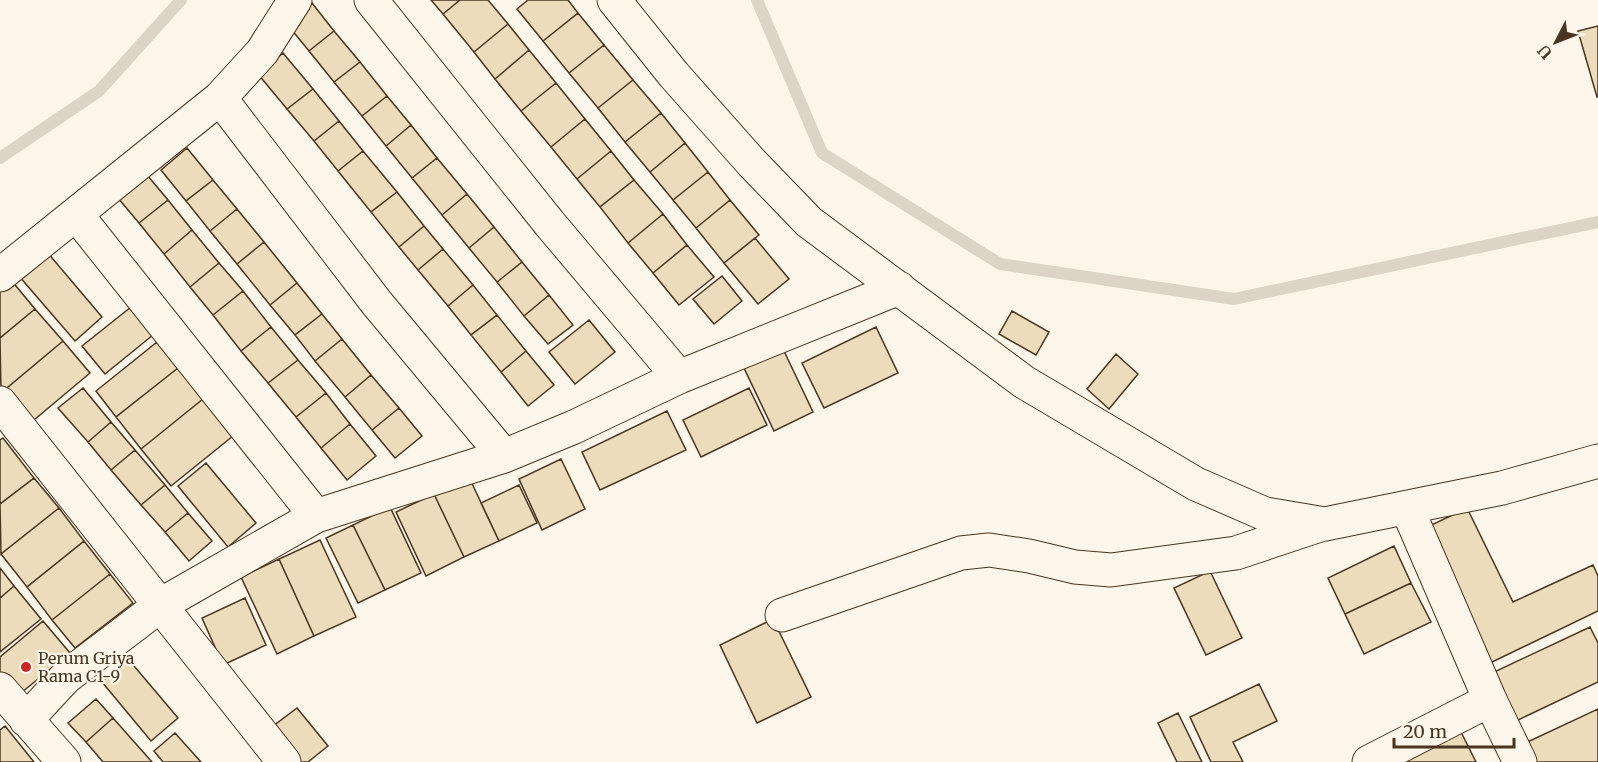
<svg xmlns="http://www.w3.org/2000/svg" width="1598" height="762" font-family="Merriweather,serif">
<style>
.lines{fill:none;stroke-linecap:round;stroke-linejoin:round}
.stream{stroke:#dcd4c6;stroke-width:12}
.building{fill:#ecdcbc;stroke:#4a3520;stroke-width:1.5}
.minor-casing{stroke:#4a3520;stroke-width:35}
.minor{stroke:#fbf6e9;stroke-width:33}
.poi-dot{fill:#c62828;stroke:#fbf6e9;stroke-width:2}
.labels{text-anchor:middle;dominant-baseline:central;stroke-width:4.5;stroke-linejoin:round;paint-order:stroke}
.poi-label{font-size:16px;fill:#4a3520;stroke:#fbf6e9;text-anchor:start}
</style>
<rect width="100%" height="100%" fill="#fbf6e9"/>
<g class="lines">
<path class="stream" d="M757,0L822,153L1000,264L1234,299L1598,222
M0,158L99,91L181,0"/>
</g>
<path class="building" d="M431,0H460L443,14Z
M460,0H488L508,24L474,52L443,14Z
M528,0H568L578,13L543,41L517,9Z
M312,3L334,31L309,51L287,24Z
M578,13L604,45L569,73L543,41Z
M508,24L529,50L495,79L474,52Z
M1598,26V97H1597L1578,31Z
M334,31L360,62L334,82L309,51Z
M604,45L633,80L598,108L569,73Z
M529,50L556,83L521,111L495,79Z
M283,53L313,89L287,109L258,74Z
M360,62L387,96L362,116L334,82Z
M633,80L661,113L625,142L598,108Z
M556,83L585,119L551,147L521,111Z
M313,89L339,121L314,141L287,109Z
M387,96L411,125L386,146L362,116Z
M661,113L685,143L650,172L625,142Z
M585,119L611,151L577,179L551,147Z
M339,121L363,151L338,171L314,141Z
M411,125L437,158L412,178L386,146Z
M685,143L708,172L673,200L650,172Z
M187,148L213,180L186,201L161,170Z
M363,151L397,192L371,212L338,171Z
M611,151L634,180L600,207L577,179Z
M437,158L467,194L442,215L412,178Z
M142,169L168,200L139,223L113,192Z
M708,172L730,200L696,228L673,200Z
M213,180L237,209L210,231L186,201Z
M634,180L663,214L628,243L600,207Z
M397,192L424,226L399,247L371,212Z
M467,194L494,227L469,248L442,215Z
M168,200L192,230L164,254L139,223Z
M730,200L759,235L724,263L696,228Z
M237,209L264,242L237,264L210,231Z
M663,214L687,245L653,273L628,243Z
M424,226L443,249L418,270L399,247Z
M494,227L522,262L497,282L469,248Z
M192,230L219,263L190,287L164,254Z
M755,238L789,279L758,304L724,263Z
M264,242L297,283L270,305L237,264Z
M687,245L714,277L679,305L653,273Z
M443,249L473,285L448,306L418,270Z
M47,252L102,317L75,341L19,276Z
M522,262L549,295L524,316L497,282Z
M219,263L243,291L213,315L190,287Z
M722,276L742,301L714,324L693,299Z
M11,280L35,309L0,338V289Z
M297,283L322,314L295,335L270,305Z
M473,285L497,315L471,335L448,306Z
M243,291L271,327L241,351L213,315Z
M549,295L573,325L548,344L524,316Z
M131,307L153,335L105,374L82,346Z
M35,309L63,341L1,393L0,338Z
M1012,311L1049,332L1036,355L999,334Z
M322,314L342,339L315,361L295,335Z
M497,315L526,351L501,372L471,335Z
M589,320L615,352L575,384L549,352Z
M271,327L298,360L268,383L241,351Z
M876,327L898,373L824,408L802,363Z
M342,339L371,375L345,397L315,361Z
M63,341L90,373L28,425L1,393Z
M157,342L178,368L116,417L96,391Z
M783,349L813,412L774,431L744,368Z
M526,351L554,385L528,406L501,372Z
M1116,354L1138,374L1109,409L1087,389Z
M298,360L326,393L296,417L268,383Z
M178,368L203,399L141,449L116,417Z
M371,375L399,408L372,430L345,397Z
M83,388L111,422L88,442L58,408Z
M749,388L767,425L701,457L683,420Z
M326,393L350,424L321,448L296,417Z
M203,399L233,436L171,486L141,449Z
M399,408L422,436L395,458L372,430Z
M667,411L686,450L600,490L582,452Z
M111,422L135,450L111,470L88,442Z
M350,424L376,456L347,480L321,448Z
M3,438L34,478L0,504V440Z
M135,450L165,485L141,505L111,470Z
M561,459L585,509L542,530L519,479Z
M206,463L256,523L228,547L178,486Z
M469,477L499,541L464,557L434,494Z
M34,478L59,508L1,554L0,504Z
M165,485L188,513L165,532L141,505Z
M519,485L537,523L499,541L481,503Z
M434,494L464,557L426,576L396,512Z
M390,507L421,573L385,590L353,525Z
M59,508L84,541L27,587L1,554Z
M1467,508L1513,602L1593,565L1598,576V611L1488,664L1423,529Z
M188,513L212,541L189,561L165,532Z
M353,525L385,590L358,603L326,538Z
M320,540L356,617L314,636L279,559Z
M84,541L110,574L52,620L27,587Z
M1394,546L1411,583L1345,614L1328,578Z
M279,559L314,636L277,654L241,577Z
M0,568L14,586L0,598Z
M1210,571L1242,638L1206,655L1174,588Z
M110,574L133,603L75,648L52,620Z
M1411,583L1431,622L1364,654L1345,614Z
M14,586L41,619L0,652V598Z
M245,598L266,645L223,665L202,618Z
M773,619L811,697L757,723L720,645Z
M43,621L70,653L16,697L0,677V657Z
M1590,627L1598,643V682L1516,721L1492,673Z
M129,660L178,718L151,741L102,682Z
M1259,684L1277,721L1233,742L1243,762H1211L1190,717Z
M96,699L113,718L86,742L68,723Z
M297,708L328,746L308,762H294L268,730Z
M1598,709V762H1529L1521,745Z
M1178,713L1202,762H1177L1158,723Z
M113,718L152,762H103L86,742Z
M5,726L34,762H0V730Z
M1460,730L1476,762H1404Z
M175,733L201,762H163L154,751Z"/>
<g class="lines">
<g class="minor-casing">
<path id="minor" d="M371,0L550,224L679,377
M614,0L674,75L752,163L809,222L1024,382L1196,484L1265,514L1325,524L1502,488L1598,461
M220,98L376,302L504,456
M76,214L316,516
M0,275L220,98L262,52L295,0
M0,403L284,762
M1407,508L1490,700L1520,762
M782,615L961,553L989,550L1029,556L1075,567L1111,570L1236,553L1320,525
M0,689L64,762
M26,720L66,677L162,604L316,516L504,456L574,427L679,377L899,288
M1369,762L1490,700"/>
</g>
<use href="#minor" class="minor"/>
</g>
<circle class="poi-dot" cx="26" cy="667" r="6"/>
<g class="labels">
<g class="poi-label">
<text x="38" y="658">Perum Griya<tspan x="38" dy="18">Rama C1-9</tspan></text>
</g>
</g>
<g transform="translate(1556 42) rotate(228)" stroke="#fbf6e9" stroke-width="4.5" paint-order="stroke">
<path d="M0-4.5L10 22L0 15L-10 22Z" fill="#4a3520"/>
<text y="-9" font-size="16" font-weight="bold" text-anchor="middle" fill="#4a3520">U</text>
</g>
<path d="M1394 738v9h120v-9" fill="none" stroke="#4a3520" stroke-width="3"/>
<text x="1403" y="738" font-size="18" fill="#4a3520" stroke="#fbf6e9" stroke-width="4.5" paint-order="stroke">20 m</text>
</svg>
